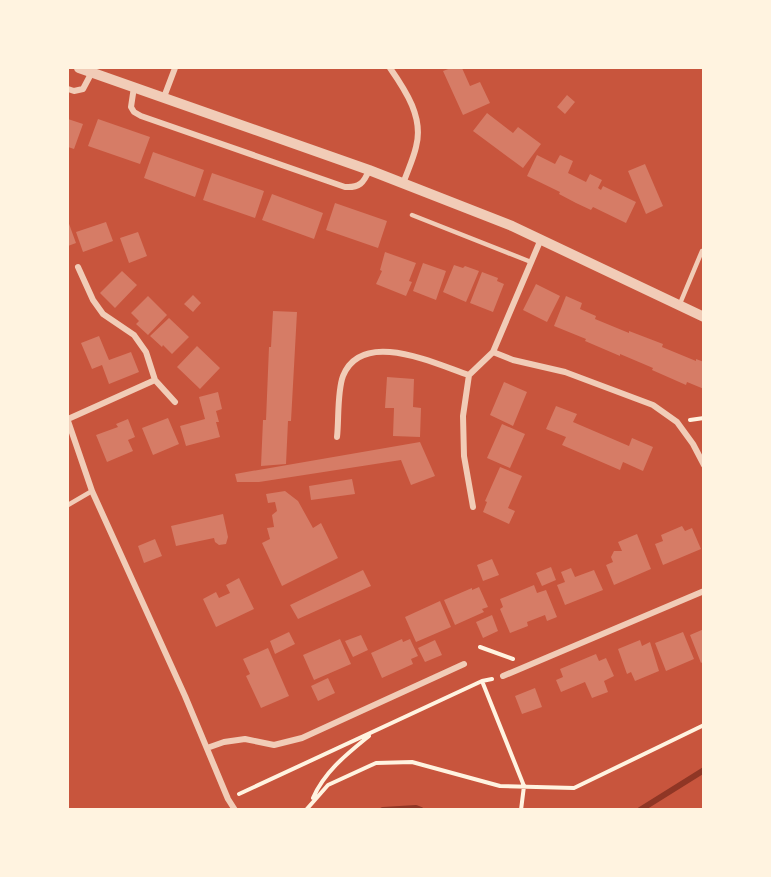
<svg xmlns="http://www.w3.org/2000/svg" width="771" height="877" font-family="'Nunito Sans',sans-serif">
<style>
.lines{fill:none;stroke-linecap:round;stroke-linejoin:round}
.stream{stroke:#8f3625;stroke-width:6}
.building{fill:#d67c66}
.path{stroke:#fff3e0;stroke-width:4}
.service{stroke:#f1ccb7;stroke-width:4.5}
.minor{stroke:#f1ccb7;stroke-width:6}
.tertiary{stroke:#f1ccb7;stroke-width:10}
</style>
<rect width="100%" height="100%" fill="#c8553d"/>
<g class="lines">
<path class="stream" d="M383,810L416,808L421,810
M640,810L704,770"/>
</g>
<path class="building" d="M451,68H462L470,86L480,82L490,103L463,115L443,71Z
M567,95L575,102L565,114L557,107Z
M487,113L513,133L518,127L541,144L523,168L473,131Z
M68,119L83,124L74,149L68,147Z
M98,119L150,137L140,164L88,146Z
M153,152L204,170L195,197L144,178Z
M537,155L555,164L560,155L573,161L568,173L586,182L590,174L602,180L598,188L601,190L603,186L636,202L626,223L593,207L591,210L576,203L559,194L560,192L527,176Z
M645,164L663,206L646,214L628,171Z
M212,173L264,191L255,218L203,200Z
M272,194L323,213L314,239L262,220Z
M335,203L387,221L378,248L326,230Z
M68,221L76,243L68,246Z
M106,222L113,241L83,252L76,232Z
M138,232L147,256L129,263L120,238Z
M385,252L416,263L409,281L412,282L406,296L376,284L382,271L380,270Z
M423,263L446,271L436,300L413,291Z
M454,265L463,268L465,266L479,271L466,302L443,292Z
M122,271L137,285L115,308L100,293Z
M482,272L498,278L497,281L504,284L493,312L470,303Z
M536,284L560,296L547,322L523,310Z
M193,295L201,303L193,312L184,304Z
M148,296L167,315L148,335L136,324L139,321L131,313Z
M566,296L582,303L580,309L596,316L595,319L629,333V331L663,344L662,347L696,361V359L704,362V389L687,382L686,385L652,370L653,368L620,354V356L585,341L586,339L554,326Z
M273,311L297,312L291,421H288L286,464L261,466L263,420H266L269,347H271Z
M169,318L189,337L172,354L163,345L162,347L150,336Z
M99,336L109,360L131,352L139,372L109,384L102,365L92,369L81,343Z
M197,346L220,368L200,389L177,367Z
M387,377L414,379L413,407L421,408L420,437L393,436L394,408H385Z
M504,382L527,392L513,426L490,415Z
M218,392L222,409L216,411L219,422H216L220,437L186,446L180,426L205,419L199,397Z
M556,406L577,414L573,422L629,446L632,438L653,447L643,471L623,462L620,470L562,445L566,437L546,429Z
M168,418L179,444L153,455L142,428Z
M128,419L135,437L128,440L133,451L107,462L96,435L118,427L116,424Z
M502,424L525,434L510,468L487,458Z
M420,442L435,476L411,485L401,460L259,482H237L235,474Z
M500,467L522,476L508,508L515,511L509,524L483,512L487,502L485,501Z
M352,479L355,494L311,500L309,486Z
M285,491L298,501L313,528L321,523L338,558L282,586L262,543L270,539L267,528L274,527L272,515L277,511L275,502L268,503L266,494Z
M223,514L228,537L226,544L219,545L215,542L214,538L176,546L171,526Z
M682,526L685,531L692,528L701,549L663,565L655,544L663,541L661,535Z
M637,534L651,569L614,585L606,565L613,562L611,557L614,551H622L618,542Z
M155,539L162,556L144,563L138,546Z
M492,559L499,575L483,581L477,565Z
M551,567L556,580L542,586L536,573Z
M571,568L575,577L594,570L603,590L565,605L557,585L565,582L561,572Z
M363,570L371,586L298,619L290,605Z
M239,578L254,609L216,627L203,599L216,592L219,598L230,593L226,585Z
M534,585L537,593L546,590L557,617L547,621L545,615L527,622L528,626L510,633L500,609L503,607L500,599Z
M479,587L488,607L482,609L484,612L455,625L444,600L472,588V590Z
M440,601L451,627L416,642L405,617Z
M492,615L498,631L483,638L476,622Z
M704,629V661L701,663L690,635Z
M289,632L295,644L275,654L270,641Z
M683,632L694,659L666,671L655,643Z
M361,635L368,650L353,657L345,641Z
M340,639L351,664L314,680L303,655Z
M402,639L403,642L410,639L418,656L411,659L413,664L382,678L371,653Z
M435,640L442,655L425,662L418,648Z
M640,640L642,646L650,642L659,671L635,681L631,672L627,674L618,649Z
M268,648L289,696L261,708L246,676L250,674L243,659Z
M596,654L599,661L606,658L614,676L604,681L608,692L592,698L585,682L561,692L556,680L563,677L560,669Z
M328,678L335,693L318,701L311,686Z
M535,688L542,707L522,714L515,696Z"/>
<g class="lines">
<path class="path" d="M690,420L704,418
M480,647L513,659
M482,681L524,786L521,810
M239,794L482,681L492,679
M313,798C325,771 347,754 369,736
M306,810L328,785L376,763L412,762L500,786L574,788L704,725"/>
<path class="service" d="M412,215L531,262
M679,306L702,251
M68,505L92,491"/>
<path class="minor" d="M390,68C406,91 424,118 416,147C413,160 407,172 403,184
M134,87L131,107L134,112L141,116L345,187C359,188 364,183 369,170
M68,89L74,91L83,89L92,72
M164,97L175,68
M493,352L513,360L565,372L653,405L677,422L693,444L704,465
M155,380L175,402
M68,419L155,380L146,352L134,335L103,314L93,300L78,267
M68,421L92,491L185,696L228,799L235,810
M337,437C339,420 337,392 343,376C362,328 435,364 469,375
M473,507L464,456L463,416L469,375L493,352L541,239
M503,676L704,591
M207,748L224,742L245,739L274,745L302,738L464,664"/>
<path class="tertiary" d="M79,68L369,170L512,226L704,317"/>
</g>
<rect width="771" height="877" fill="none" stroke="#fff3e0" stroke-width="138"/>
</svg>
